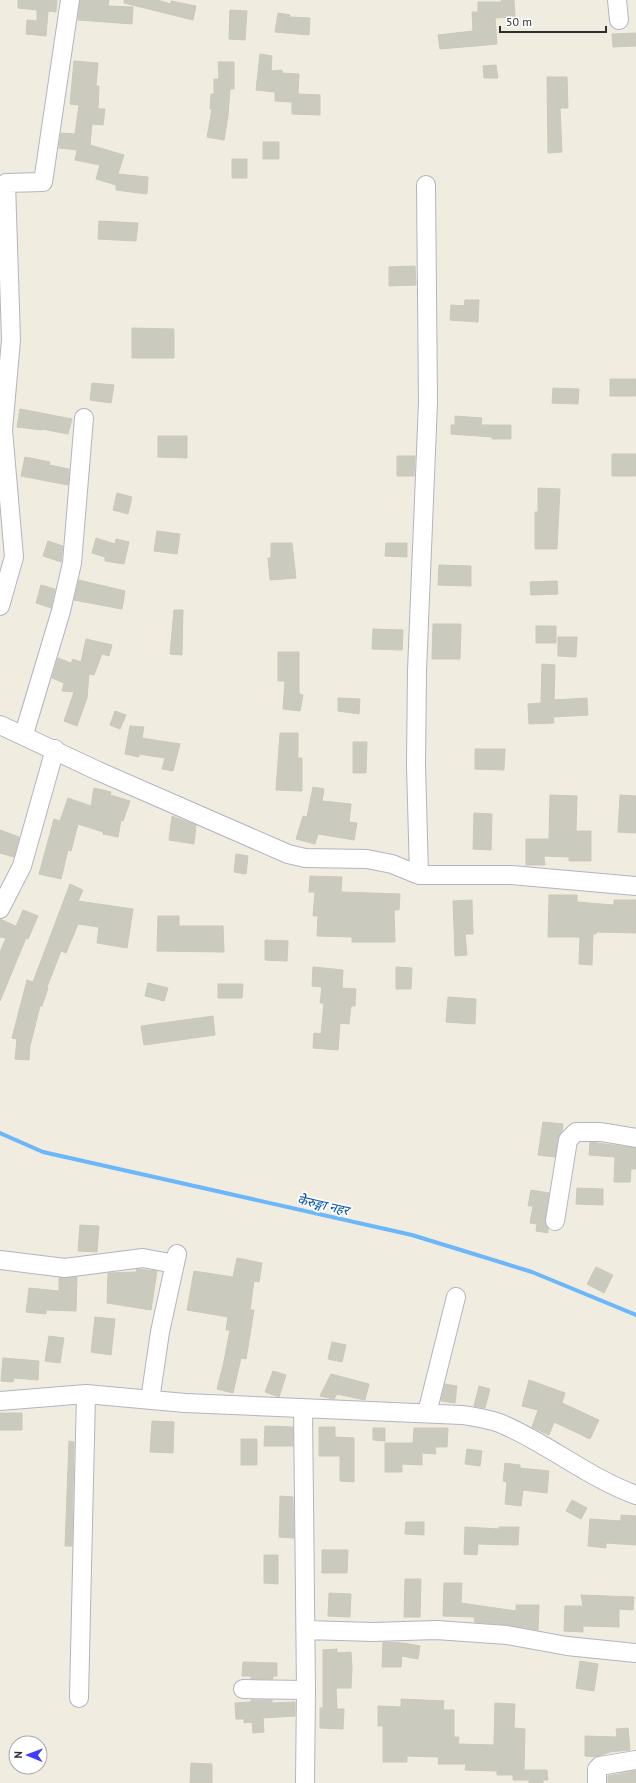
<svg xmlns="http://www.w3.org/2000/svg" width="636" height="1783" font-family="'PT Sans','Noto Sans Devanagari',sans-serif">
<style>
.lines{fill:none;stroke-linecap:round;stroke-linejoin:round}
.stream{stroke:#6bb7f9;stroke-width:4}
.building{fill:#cbcabe;stroke:#ccc9b8}
.minor-casing{stroke:#b4b3c2;stroke-width:20}
.minor{stroke:#fff;stroke-width:18}
.labels{text-anchor:middle;dominant-baseline:central;stroke-width:3.5;stroke-linejoin:round;paint-order:stroke}
.water-label{font-size:13px;font-style:italic;fill:#0150ae;stroke:#fff}
</style>
<rect width="100%" height="100%" fill="#f0ecdf"/>
<g class="lines">
<path class="stream" d="M0,1133L43,1152L412,1235L532,1272L636,1315"/>
</g>
<path class="building" d="M18,0H57L56,12L48,11L46,36L26,34L27,20L37,21V10L18,8Z
M80,0H109L108,6L133,7L132,24L78,20Z
M124,0H157L171,4V1L196,6L193,20L124,3Z
M501,0H514L515,17L495,18L497,44L440,49L438,35L473,31L472,12H478V2H502Z
M230,10L247,11L245,40L229,39Z
M278,13L290,15V17L310,18L309,35L275,32Z
M636,33V46L613,47L612,34Z
M260,54L272,56L271,71L282,70V73L299,74L298,94L320,95V115L292,114V102L275,101V92L256,90Z
M74,61L98,63L96,86H99L98,109H105L103,125L92,124L90,145L124,155L118,174L148,177L147,194L116,190V185L96,179L100,165L75,160L77,150L59,148L61,133L75,134L79,105L70,104Z
M218,62H234V89H230L228,116L224,140L207,137L212,109H210L211,94H214V79H219Z
M496,65L498,78H484L483,66Z
M547,77H567L568,108H560L562,152L548,153Z
M263,142H279V159H263Z
M232,159H247V178H232Z
M99,221L138,223L136,241L98,239Z
M415,266L416,285L389,286V267Z
M465,300H479L478,322L450,320L451,305L464,306Z
M132,328L174,329V358H132Z
M610,379H636V396H610Z
M92,383L114,385L111,403L90,400Z
M553,388L579,389L578,404L552,403Z
M20,409L72,419L68,434L42,429V430L17,427Z
M455,416L482,418L481,425H511V439H492V437L451,434V425H455Z
M158,436H187V458L158,457Z
M612,454H636V476H612Z
M397,456H415L414,476H397Z
M25,457L50,462L49,465L69,469L68,485L21,476Z
M538,488L560,489L557,549H535V512H538Z
M117,493L132,497L128,514L113,510Z
M157,531L180,534L177,554L154,551Z
M96,538L115,544L116,539L129,542L124,564L105,561V557L92,553Z
M48,541L63,546L61,562L43,556Z
M271,543H292L296,578L270,580L268,558H271Z
M386,543H407V557L385,556Z
M439,565L471,566V586L438,585Z
M79,580L125,591L122,609L74,600Z
M557,581L558,594L531,595L530,582Z
M41,585L55,589L51,608L36,603Z
M174,610H183L182,655L170,654Z
M433,624H461L460,659H432Z
M536,626H556V643H536Z
M373,629L403,630L402,650L372,649Z
M558,637H577L576,657L558,656Z
M86,639L112,645L109,656L102,654L94,675L89,674L87,698L77,726L64,721L74,692L62,691L64,683L52,678L58,658L71,663L73,659L81,662Z
M278,652H299V694L303,695L300,711L283,709L285,681H278Z
M542,664L555,665L554,700L587,698L588,715L553,717L554,723L529,724L528,704L541,703Z
M338,698L360,699L359,714L338,711Z
M115,711L126,715L120,729L110,725Z
M130,726L144,727L142,738L180,744L173,771L162,769L165,758L139,754V757L125,754Z
M280,733H298V758H302V791L276,790Z
M353,742H367L366,773H353Z
M475,749H505L504,770L475,769Z
M313,787L324,789L322,801L351,804L349,822L357,823L354,840L318,834L315,844L296,839L303,816L307,817Z
M94,788L111,792L110,795L130,801L123,821L121,820L118,837L103,834V832L78,824L71,851L68,850L61,879L39,874L54,819L60,821L68,798L91,806Z
M550,795L577,796L576,831H591V861H569V857L544,856L545,865H526V839H549Z
M620,795L636,796V833L618,832Z
M474,813L492,814L491,850L473,849Z
M172,816L196,825L194,844L169,840Z
M0,830L19,837L14,857L0,853Z
M236,854L248,856L246,874L234,872Z
M310,876L342,877L341,892L400,894L399,910H394L395,942H352V937L317,936L318,916H313L315,892H309Z
M70,884L83,890L78,901L133,909L127,948L97,943L99,927L78,924L66,953L61,951L47,987L48,988L42,1006H40L30,1046L29,1060L15,1059L17,1039L12,1038L27,980L33,982Z
M549,895H577V902L614,905V900H636V933L596,932V934H593L592,965L579,964L580,937H548Z
M472,900L473,934H465L467,955L455,956L453,901Z
M23,910L38,916L28,939L26,938L0,1001V952L6,938L0,937V919L16,926Z
M158,916H179V926H223L224,952L157,951Z
M265,940L288,941L287,961L265,960Z
M313,967L343,970L342,988L356,989L355,1006H351L349,1024L340,1023L338,1050L313,1048L314,1033L321,1034L324,1003H320L322,987L312,986Z
M396,967L412,968L411,989H396Z
M148,983L168,988L164,1001L145,996Z
M218,984H243L242,998H218Z
M448,997L476,999L475,1024L446,1022Z
M213,1016L215,1035L144,1045L141,1026Z
M543,1122L563,1124L562,1131L558,1138L555,1157L538,1155Z
M590,1142L636,1148V1169H631L630,1182H614L615,1157L589,1155Z
M577,1188L603,1189V1205L576,1204Z
M531,1190L549,1193L545,1219L548,1229V1233L536,1231L537,1224L530,1223L533,1206H528Z
M80,1225L99,1226L97,1252L78,1251Z
M237,1258L262,1263L259,1282L254,1281L250,1310H254L246,1359L241,1358L233,1393L217,1389L223,1366L230,1330H226L228,1317L187,1310L194,1271L233,1277Z
M596,1267L613,1275L604,1293L587,1284Z
M137,1269L157,1271L151,1310L107,1303L108,1273L136,1272Z
M77,1277L76,1311L46,1310V1314L26,1312L29,1288L59,1291V1278Z
M95,1317L115,1319L111,1355L91,1352Z
M49,1336L64,1338L60,1363L45,1361Z
M332,1342L346,1345L342,1362L328,1359Z
M3,1358L39,1361L38,1380L14,1378L13,1382L1,1381Z
M273,1371L286,1375L279,1397L265,1392Z
M331,1374L369,1384L365,1400L337,1394L334,1399L320,1396Z
M529,1380L565,1393L562,1403L599,1420L590,1439L554,1422L549,1435L532,1427L538,1410L522,1406Z
M445,1384L457,1386L455,1403L441,1401Z
M479,1386L490,1389L485,1408L474,1406Z
M0,1413H22V1430H0Z
M152,1421L174,1422L173,1453L150,1452Z
M265,1426L293,1427V1446H264Z
M319,1427H335V1437L354,1438V1482L340,1481V1456H319Z
M373,1428H385V1441L373,1440Z
M414,1428H448L447,1447H435L436,1454L422,1453V1465L402,1464V1472H385V1443H413Z
M241,1439H257V1465H241Z
M69,1441L74,1442L72,1546H65Z
M467,1449L482,1451L480,1466L465,1464Z
M505,1463L520,1465V1468L549,1471L547,1493L523,1490L521,1506L505,1504L507,1482L503,1481Z
M280,1496L293,1497L294,1538L279,1537Z
M572,1500L587,1508L581,1519L566,1511Z
M621,1515L636,1516V1545L606,1543V1548L588,1546L590,1519L621,1521Z
M406,1522H424V1535L405,1534Z
M465,1527L499,1529V1527H519L518,1545L478,1544L477,1555L464,1554Z
M322,1550H348L347,1573H322Z
M264,1555H278V1584L264,1583Z
M405,1579H421L420,1617H404Z
M444,1583H462L461,1603L516,1611V1605H539L538,1630L508,1625L474,1622L475,1617L443,1616Z
M329,1593L351,1594L350,1617L328,1616Z
M581,1595L634,1597L633,1610L619,1609V1627L583,1626V1632L564,1631L565,1606H583Z
M383,1642L403,1643L420,1646L418,1659L402,1656L401,1667H382Z
M337,1649V1653L351,1652L352,1668L351,1688H336L337,1709H344L343,1729L320,1728V1708H323V1650Z
M580,1661L598,1664L594,1691L576,1688Z
M243,1662L277,1663V1676H273V1679H251V1676H242Z
M401,1699L444,1701L443,1710H454V1737H459L458,1744L494,1745L495,1703L515,1704L514,1728L525,1729L524,1770H547L548,1780H543V1783H529V1780H513V1775H497V1771L465,1770L466,1764H438L439,1757L407,1756V1762H383V1726H378V1706L401,1707Z
M251,1700H272V1703L295,1702V1716L263,1718L264,1732L253,1733L252,1722L244,1723V1719H236L235,1703L251,1702Z
M628,1728L630,1750L610,1752L596,1757L585,1756V1736L617,1737L616,1729Z
M191,1763L212,1764V1783H190Z
M636,1771V1783H608V1776Z"/>
<g class="lines">
<g class="minor-casing">
<path id="minor" d="M617,0L619,20
M0,606L14,557L3,430L11,340L6,183L43,182L70,0
M0,725L98,771L288,854L305,858L367,859L392,864L419,875H511L636,886
M24,734L61,611L72,563L84,418
M419,875L416,765L417,671L428,402L426,185
M0,909L22,866L55,749
M555,1221L568,1140L576,1132H601L636,1138
M0,1260L65,1268L143,1258L175,1264
M150,1400L160,1332L177,1254
M0,1401L86,1394L185,1403L462,1415C476,1417 491,1419 504,1425C550,1445 589,1478 636,1495
M303,1408L306,1690L305,1783
M427,1413L456,1297
M306,1630L373,1632L436,1630L507,1635L567,1646L636,1653
M243,1689L306,1690
M79,1698L86,1394
M597,1783V1769L600,1766L636,1760"/>
</g>
<use href="#minor" class="minor"/>
</g>
<g class="labels">
<g class="water-label">
<text transform="translate(323 1205) rotate(13)">केेरुङ्गा नहर</text>
</g>
</g>
<g transform="translate(28 1755) rotate(271)"><circle r="19" fill="#ffffff" stroke="#ababab"/>
<path d="M0-3L7 15L0 10L-7 15Z" fill="#403dff"/>
<text y="-6" font-size="11" font-weight="bold" text-anchor="middle" fill="#2e2e2e">N</text>
</g>
<path d="M500 26v6h106v-6" fill="none" stroke="#2e2e2e" stroke-width="2"/>
<text x="506" y="26" font-size="12" fill="#2e2e2e" stroke="#ffffff" stroke-width="3" paint-order="stroke">50 m</text>
</svg>
